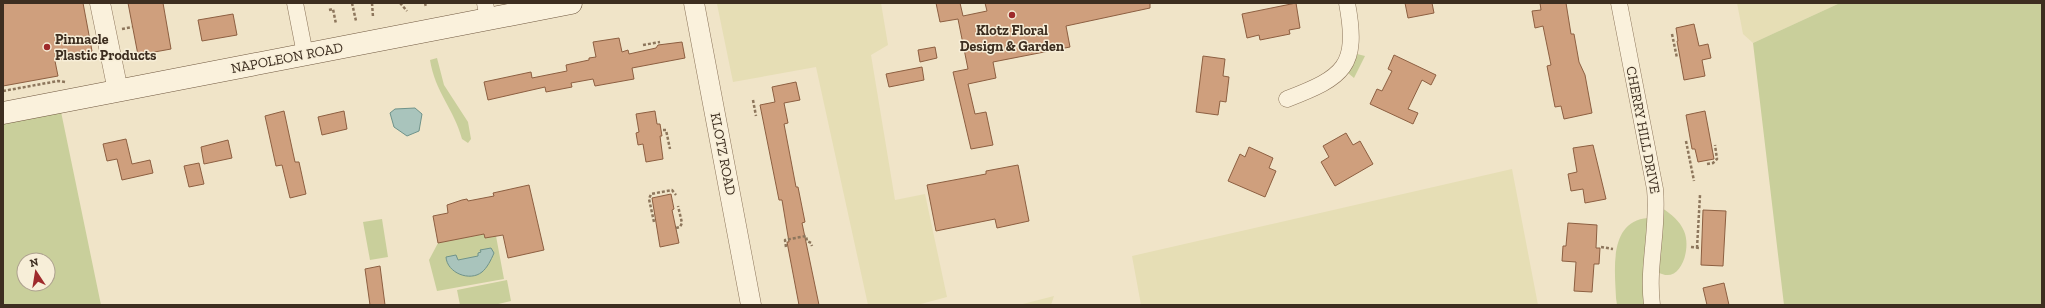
<svg xmlns="http://www.w3.org/2000/svg" width="2045" height="308" font-family="'Zilla Slab',serif">
<style>
.farmland{fill:#e6deb5}
.green{fill:#c9cf9b;fill-rule:evenodd}
.water{fill:#a9c4bc;stroke:#6f938a}
.building{fill:#cf9f7d;stroke:#8d5f41}
.lines{fill:none;stroke-linecap:round;stroke-linejoin:round}
.minor-casing{stroke:#8d765c;stroke-width:17}
.tertiary-casing{stroke:#8d765c;stroke-width:21}
.secondary-casing{stroke:#6f573f;stroke-width:23}
.path{stroke:#8d765c;stroke-width:2.5;stroke-dasharray:3 2;stroke-linecap:butt}
.minor{stroke:#faf1dc;stroke-width:16}
.tertiary{stroke:#faf1dc;stroke-width:20}
.secondary{stroke:#faf1dc;stroke-width:22}
.poi-dot{fill:#9e2a2b;stroke:#f7eed8;stroke-width:1.5}
.labels{text-anchor:middle;dominant-baseline:central;stroke-width:3;stroke-linejoin:round;paint-order:stroke}
.poi-label{font-size:14px;font-weight:bold;fill:#3d2e20;stroke:#f7eed8}
.street-label{font-size:14px;fill:#3d2e20;stroke:#f7eed8}
</style>
<rect width="100%" height="100%" fill="#f0e4c8"/>
<path class="farmland" d="M723,3H881L888,45L871,55L895,200L925,194L947,297L917,305H868L816,67L733,82L717,4Z
M1737,3H1840L1753,43L1743,34Z
M1512,169L1538,305H1141L1132,256Z
M1054,296L1051,305H1019Z"/>
<path class="green" d="M1840,3H2042V305H1784L1753,43Z
M1357,54L1365,56L1354,78L1348,73Z
M437,58L444,85L468,122L471,139L468,143L462,139C454,109 435,92 430,60Z
M59,102L101,305H3V113ZM24,260H48V284H24Z
M1662,208C1671,214 1680,221 1684,231C1692,249 1680,286 1658,272Z
M1648,218L1647,300L1643,305H1617L1616,298C1615,271 1608,221 1648,218Z
M382,219L388,257L370,260L363,222Z
M484,234L485,238L496,236L504,279L437,291L429,260L438,243Z
M507,280L511,301L494,305H460L457,290Z"/>
<path class="water" d="M415,108L422,114L419,131L407,136L394,127L390,113L395,109Z
M491,248L494,253C491,260 487,268 482,272C470,282 447,273 446,257L456,255L458,260L478,256V253L481,252L480,250Z"/>
<path class="building" d="M3,3H83L92,51L55,61L58,76L3,86Z
M128,3H163L171,49L138,55Z
M936,3H960L963,16L987,11L985,3H1150V8L1066,26L1070,47L993,62L996,78L968,84L975,114L986,112L993,145L971,149L953,72L968,69L958,19L940,22Z
M1296,3L1300,28L1289,30L1290,34L1260,40L1259,35L1247,38L1242,14Z
M1405,3H1432L1434,13L1408,18Z
M1540,3H1566L1571,34H1574L1579,62L1585,75L1592,113L1564,119L1561,106L1555,107L1547,66L1551,65L1543,26L1535,28L1532,11L1541,10Z
M233,14L237,35L202,41L198,20Z
M1694,24L1699,46L1708,44L1711,58L1702,60L1705,76L1684,80L1677,41H1678L1676,28Z
M619,38L622,52L628,50L629,54L656,48L658,45L682,42L685,58L632,68L634,79L595,86L593,79L571,83L572,87L546,92L545,87L488,100L484,82L531,72L532,78L567,71L566,65L589,60V58L596,57L593,42Z
M935,47L937,58L920,62L918,50Z
M1394,55L1436,75L1431,85L1422,80L1408,109L1418,113L1413,124L1370,104L1377,89L1382,91L1392,71L1388,69Z
M1203,56L1225,59L1223,76L1229,77L1226,102L1220,101L1218,115L1196,112Z
M922,67L924,80L889,87L886,74Z
M796,82L800,100L784,103L788,123L784,124L796,187H798L805,222L802,223L819,305H799L787,242H789L782,200H779L760,105L775,102L772,87Z
M284,111L295,162H299L306,194L290,198L282,165L276,166L265,116Z
M344,111L347,129L322,135L318,117Z
M655,111L657,124H660L662,136H660L663,159L646,162L643,144L638,145L636,133L639,132L636,114Z
M1705,111L1714,159L1698,162L1695,149H1692L1686,115Z
M1346,133L1353,145L1360,141L1373,164L1335,186L1321,162L1329,157L1323,146Z
M126,139L132,164L150,160L153,173L122,180L117,159L107,161L103,144Z
M228,140L232,158L204,164L201,147Z
M1593,145L1606,199L1585,203L1583,189L1571,191L1568,174L1577,172L1573,148Z
M1249,147L1273,158L1269,168L1276,171L1265,197L1228,181L1240,154L1245,157Z
M199,163L204,184L189,187L184,166Z
M1018,165L1029,221L997,228L995,219L936,231L927,185L986,174V171Z
M529,185L544,250L508,258L503,235L485,238L484,234L438,243L433,216L448,213L447,205L462,200L467,199L468,201L494,196L493,193Z
M671,194L674,209L672,210L679,243L660,247L652,198Z
M1703,210L1726,211L1723,266L1701,265Z
M1568,223L1597,225L1596,248H1600L1599,264H1594L1592,292L1574,291L1576,262L1562,261L1563,246H1566Z
M380,266L385,305H370L365,269Z
M1724,283L1729,305H1707L1703,288Z"/>
<g class="lines">
<g class="minor-casing">
<path id="minor" d="M295,3L305,54
M485,3L488,19
M1619,3L1655,189C1659,228 1647,266 1652,305
M1287,99C1344,77 1359,67 1347,3"/>
</g>
<g class="tertiary-casing">
<path id="tertiary" d="M100,3L118,91
M694,3L751,305"/>
</g>
<g class="secondary-casing">
<path id="secondary" d="M3,113L571,3"/>
</g>
<path class="path" d="M352,3L356,21
M372,3L373,17
M400,3L407,11
M425,3L426,7
M329,10L333,9L336,24
M122,29L132,27
M1672,34L1677,58
M643,45L660,42
M3,91L58,81L65,82
M753,100L756,116
M663,130H666L670,149
M1686,141L1694,181
M1707,164L1713,163L1717,159L1715,145
M654,222L649,199L651,194L672,190L676,195
M676,228L680,227L682,223L678,206
M786,247L785,240L806,236L807,241L811,243L812,246
M1601,247L1613,249
M1691,247L1700,248
M1697,248L1700,195"/>
<use href="#minor" class="minor"/>
<use href="#tertiary" class="tertiary"/>
<use href="#secondary" class="secondary"/>
</g>
<g class="poi-dot">
<circle cx="1012" cy="15" r="4"/>
<circle cx="47" cy="47" r="4"/>
</g>
<g class="labels">
<g class="poi-label">
<text x="1012" y="30">Klotz Floral<tspan x="1012" dy="16">Design &amp; Garden</tspan></text>
<text x="55" y="39" text-anchor="start">Pinnacle<tspan x="55" dy="16">Plastic Products</tspan></text>
</g>
<g class="street-label">
<text transform="translate(287 58) rotate(-11)">NAPOLEON ROAD</text>
<text transform="translate(1643 130) rotate(79)">CHERRY HILL DRIVE</text>
<text transform="translate(723 154) rotate(79)">KLOTZ ROAD</text>
</g>
</g>
<rect width="2045" height="308" fill="none" stroke="#3d2e20" stroke-width="8"/>
<g transform="translate(36 272) rotate(348)"><circle r="19" fill="#f7eed8" stroke="#ada18e"/>
<path d="M0-3L7 15L0 10L-7 15Z" fill="#9e2a2b"/>
<text y="-6" font-size="11" font-weight="bold" text-anchor="middle" fill="#3d2e20">N</text>
</g>
</svg>
